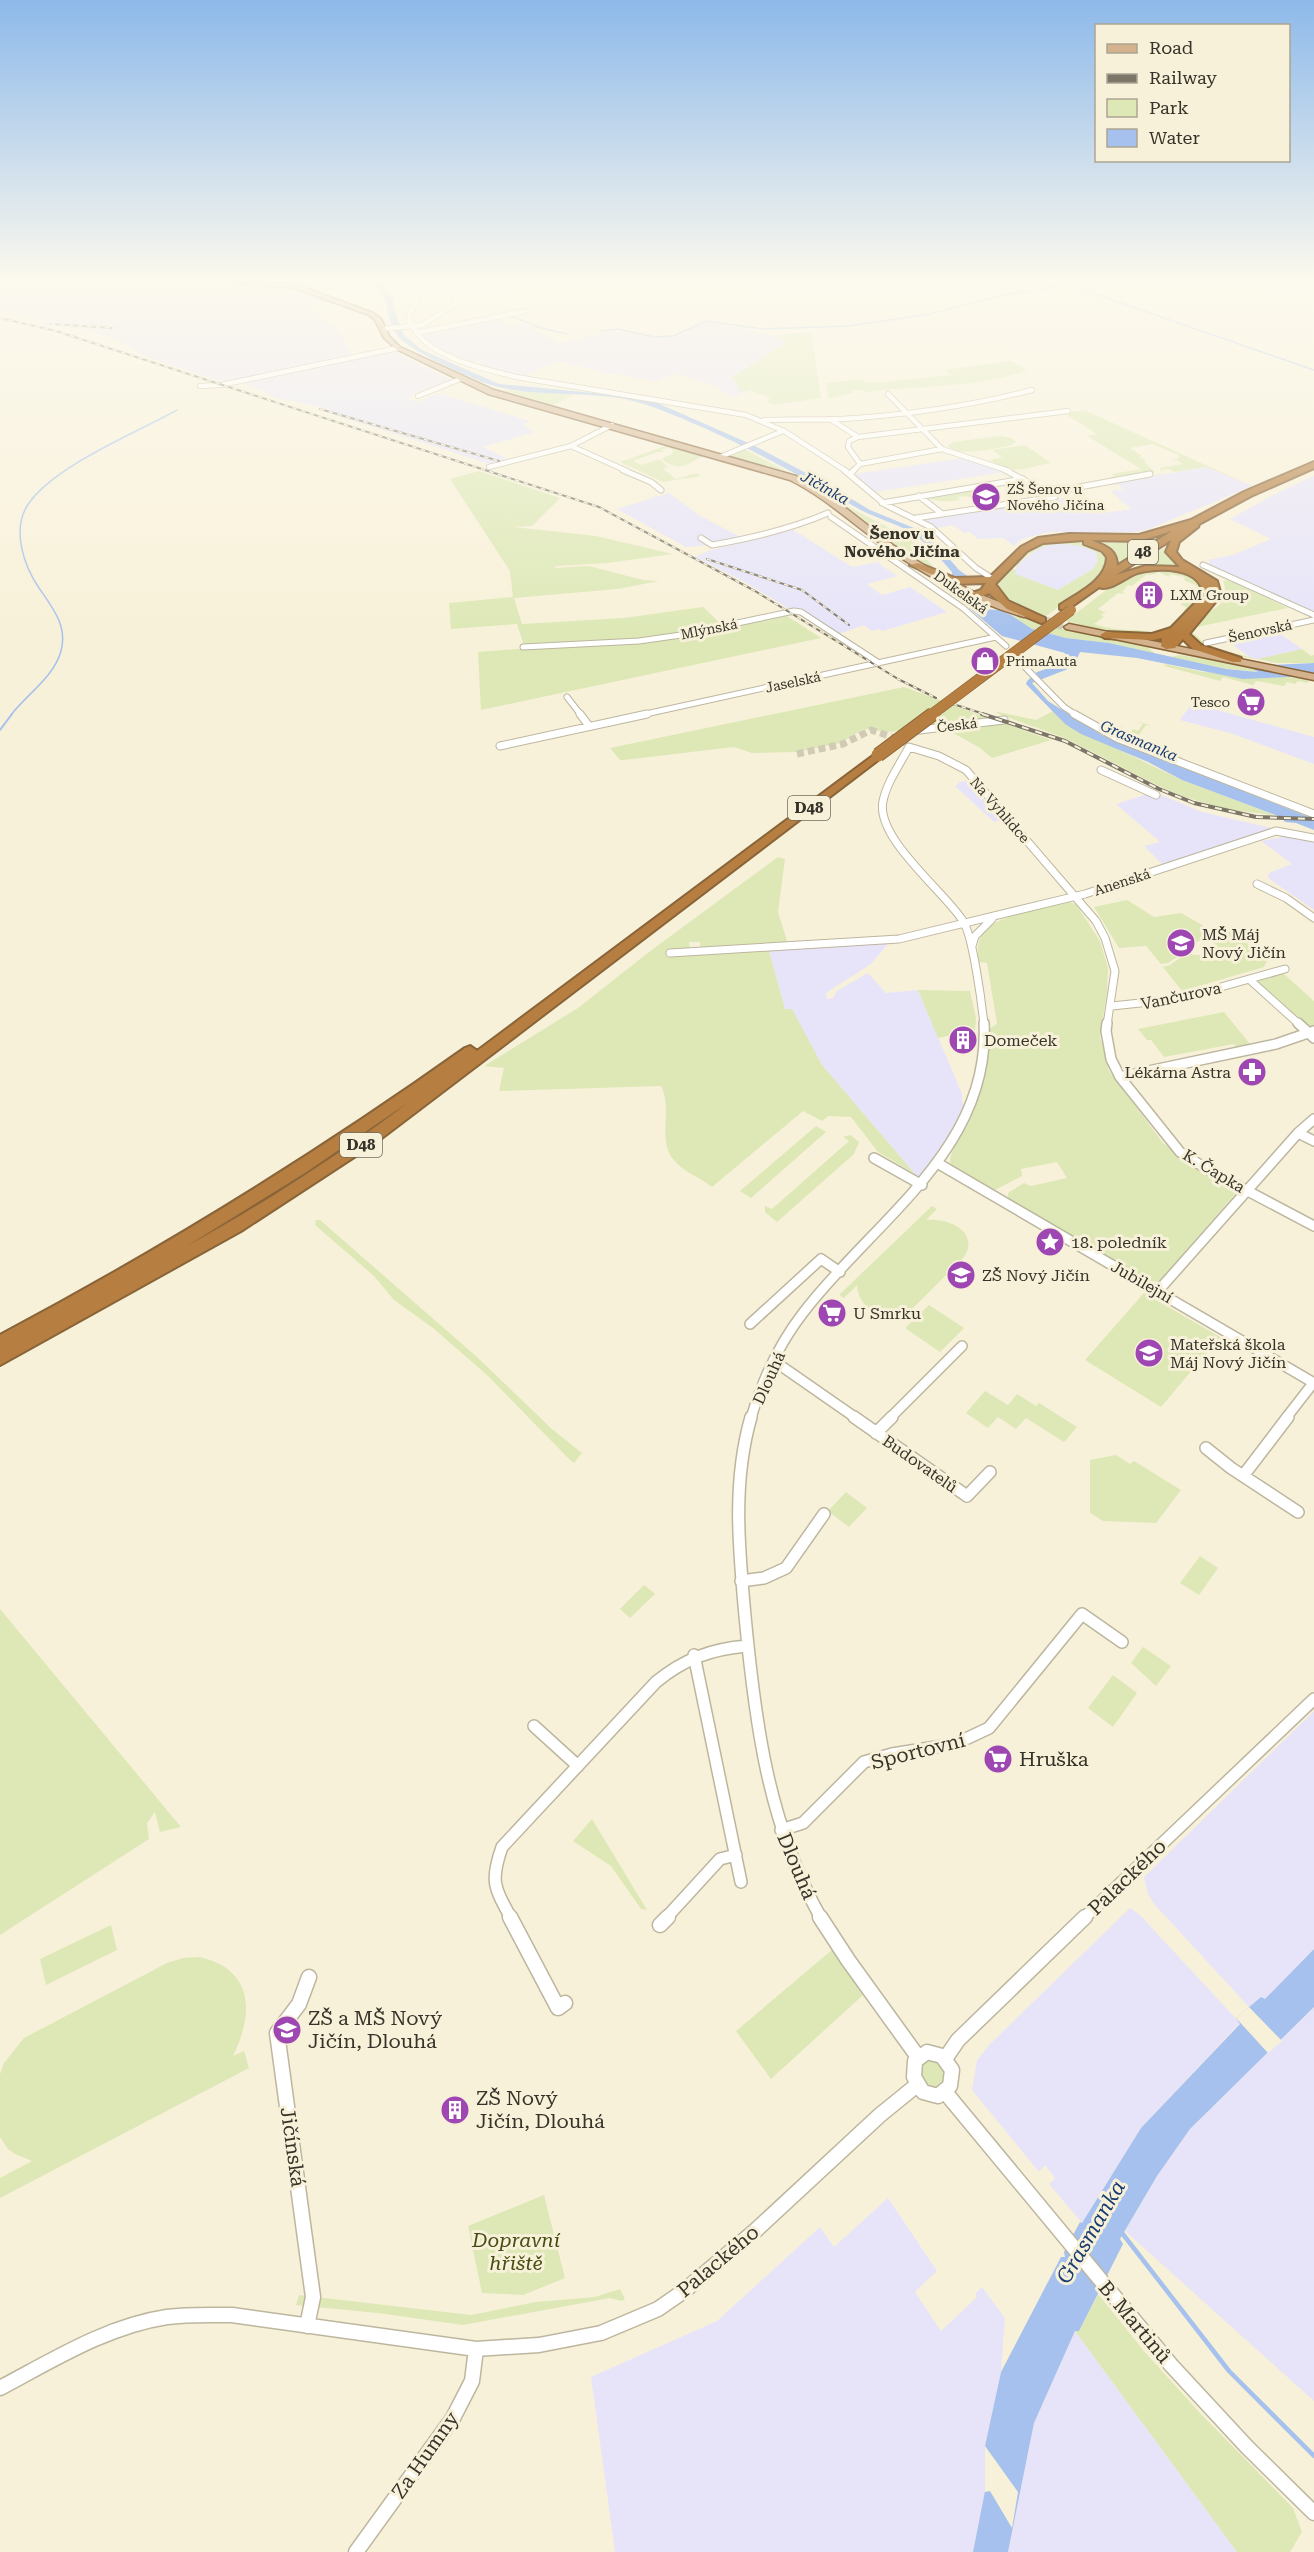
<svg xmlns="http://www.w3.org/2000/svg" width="1314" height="2552" font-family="'Roboto Serif',serif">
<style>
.industrial{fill:#e7e4fa}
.green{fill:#dde8b6}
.water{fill:#a6c1ed}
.pier{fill:#f8f1d9}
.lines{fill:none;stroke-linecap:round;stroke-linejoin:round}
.stream-far2{stroke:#a6c1ed;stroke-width:1.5}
.stream-far1{stroke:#a6c1ed;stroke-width:2}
.stream{stroke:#a6c1ed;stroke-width:4.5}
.street-tunnel{stroke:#d1cbb6;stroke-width:7;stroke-dasharray:7 4;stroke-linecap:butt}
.primary-tunnel{stroke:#d1cbb6;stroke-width:9;stroke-dasharray:9 4.5;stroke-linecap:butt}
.street-far5-casing{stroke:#bdb69f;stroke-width:6}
.street-far4-casing{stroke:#bdb69f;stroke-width:7}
.street-far3-casing{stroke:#bdb69f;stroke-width:9}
.street-far2-casing{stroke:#bdb69f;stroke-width:12}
.street-far1-casing{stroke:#bdb69f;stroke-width:14}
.street-casing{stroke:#bdb69f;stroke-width:17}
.primary-casing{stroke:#896439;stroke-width:3}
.highway-casing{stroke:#896439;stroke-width:4}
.street-far5{stroke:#fff;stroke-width:4.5}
.street-far4{stroke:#fff;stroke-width:5}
.street-far3{stroke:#fff;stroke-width:7}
.street-far2{stroke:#fff;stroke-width:9}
.street-far1{stroke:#fff;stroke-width:11}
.street{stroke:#fff;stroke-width:14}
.primary{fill:#d3b28d;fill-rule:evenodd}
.highway{fill:#b67f41;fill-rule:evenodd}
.rail-far1-casing{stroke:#7b7668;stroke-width:2}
.rail-casing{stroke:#7b7668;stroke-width:4}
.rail-far1{stroke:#f8f1d9;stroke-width:1.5;stroke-dasharray:4.5;stroke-linecap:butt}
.rail{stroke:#f8f1d9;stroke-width:2;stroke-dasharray:7;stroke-linecap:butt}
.highway-bridge-far1-casing{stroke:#896439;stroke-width:11;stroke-linecap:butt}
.highway-bridge-casing{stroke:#896439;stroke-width:15;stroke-linecap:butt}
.highway-bridge-far1{stroke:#b67f41;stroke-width:10}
.highway-bridge{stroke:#b67f41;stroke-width:13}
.labels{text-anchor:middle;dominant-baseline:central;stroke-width:6;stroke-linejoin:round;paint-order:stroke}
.far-poi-label{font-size:14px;fill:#36332a;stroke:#f8f1d9;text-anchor:start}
.far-street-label{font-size:14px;fill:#36332a;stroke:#f8f1d9}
.far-water-label{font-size:15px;font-style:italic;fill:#1a3b70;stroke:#f8f1d9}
.shield{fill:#f8f1d9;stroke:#706c5e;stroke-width:1.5}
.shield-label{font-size:15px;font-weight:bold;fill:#36332a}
.far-quarter-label{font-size:16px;font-weight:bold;fill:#36332a;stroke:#f8f1d9}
.poi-label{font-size:16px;fill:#36332a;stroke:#f8f1d9;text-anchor:start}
.street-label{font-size:16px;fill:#36332a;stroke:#f8f1d9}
.near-street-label{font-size:20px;fill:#36332a;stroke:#f8f1d9}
.near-poi-label{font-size:20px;fill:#36332a;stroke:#f8f1d9;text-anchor:start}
.near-park-label{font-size:20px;font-style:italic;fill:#454d13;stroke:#f8f1d9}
.near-water-label{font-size:21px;font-style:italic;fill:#1a3b70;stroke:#f8f1d9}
</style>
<rect width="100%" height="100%" fill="#f8f1d9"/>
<path class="industrial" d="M20,278H168L182,280L178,284L200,286H213L216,284L289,287L317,295L314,297L328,301L309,308L338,330L352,355L229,381L216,380L144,356L115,339L81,329L43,324L44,321L0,311V290L5,289Z
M487,320H498L511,326L524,323L559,343L617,330L653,338L677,336L701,323L710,322L776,335L811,332L821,398L774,405L766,401L771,398L751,390L734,397L708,383L675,374L657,382L617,374H609L561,362L543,367L526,376L513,374L480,365V362H473L438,348L439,346L423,340L421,334Z
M392,351L451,380L409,395L411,396L407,398L417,402L438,393L530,421L522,425L535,432L483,447L510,460L493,465L325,412L330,409L272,397L275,396L240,382Z
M962,458L1005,472L875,492L855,474Z
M1207,467L1252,486L1149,529L1136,532H1048L1022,539L1014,546L1003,538L978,539L970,532L964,533L953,525L936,528L924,519L1064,498L1097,514L1131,509L1110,491L1124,489L1115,482Z
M1314,476V613L1206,565L1210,562L1208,560L1233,555L1271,539L1230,519L1273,495Z
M669,493L699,515L742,538L712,545L686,547L617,509Z
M792,529L852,567L883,561L878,563L897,576L867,584L882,595L910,587L947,612L882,631L879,629L871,631L864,625L836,635L802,612L791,610L743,581L695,557L708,551Z
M1065,543L1083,545L1096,552L1098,561L1093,569L1058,590L1014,574L1018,564L1038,549L1050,544Z
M1276,631L1302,649L1258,659L1251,658L1229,642Z
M1192,703L1314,737V764L1233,734L1180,720Z
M971,780L1006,819L994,822L955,786L960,782Z
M1154,792L1202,812L1275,829L1163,865L1144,846L1160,842L1116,804Z
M1288,836L1314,841V910L1268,878L1269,873L1292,864L1261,841Z
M886,943L887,945L871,964L826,993L827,999L833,998L837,991L868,973L886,993L918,990L962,1094V1103L964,1104L955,1125L921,1178L915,1174L822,1065L785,1009L769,951Z
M1314,1711V1949L1265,1999L1261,1997L1249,2007L1154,1904L1148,1894L1144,1877Z
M1130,1908L1140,1915L1240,2023L1141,2128L1082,2223L1049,2184L1055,2178L1045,2165L1039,2172L972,2090L977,2060L991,2043Z
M1314,2007V2401L1125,2231L1157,2176L1190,2129Z
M888,2198L937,2271L915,2292L941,2331L977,2297L975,2294L982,2287L1005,2318L1001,2372L985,2446V2492L973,2552H615L591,2377L717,2321L820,2227L834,2247Z
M1075,2331L1237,2552H1008L1034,2423Z"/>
<path class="green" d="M811,332L821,398L774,405L766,401L771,398L750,390L741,392L734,380L730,379L787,342L773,336Z
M1011,361L1024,368L1026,371C976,388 916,386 865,392L863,390H853V393L831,398L828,397L826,383L862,379L865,382L874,383L951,375L945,370Z
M504,390L573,395L552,406L499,392Z
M1084,410L1252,486L1207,467L1174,472L1169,469L1162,470V474L1152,476L1162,473L1160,468L1183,464L1177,460L1170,461L1179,458V455L1152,444L1130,448L1142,456L1139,457L1140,458H1147L1142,459L1147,462L1145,463L1155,472L1105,480L1114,476L1111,474L1141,469L1087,436L1097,434L1064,413Z
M1000,436L1012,438L1016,442L1009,446C993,448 960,458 948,446L953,442Z
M668,445L704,455C685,466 680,472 661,459L672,454L673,450L667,448L661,450L665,452H657L633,461L642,465L659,459L669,467L663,469L676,479L697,473L701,476L663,482L620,462Z
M1025,445L1051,463C1026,467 1016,477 990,460L1002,457L992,450Z
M744,449L799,478L730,457Z
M479,471L560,498L532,526L514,527L596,536L673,554L607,563L555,566L556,568L589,566L643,580L659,581L617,589L514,598L522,624L624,618L703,607L725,628L787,616L821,638L481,710L478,652L530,648L524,645L517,624L451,629L449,603L513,597L510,571L450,479Z
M990,486L998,493L970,498L967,496L958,497L960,500C947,502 935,502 924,497Z
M837,501L912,540L937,572L904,552L870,525Z
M1164,534L1116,566L1111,551L1080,537L1117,539Z
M1066,539L1100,547L1111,558L1107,570L1045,617L1010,605L995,585L1008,568L1016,570L1015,574L1058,590L1093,569L1098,561L1096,552C1070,539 1035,540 1017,567L1011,566C1030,547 1039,542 1066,539Z
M1169,545L1189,569L1158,566L1133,569Z
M1160,568L1180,571L1199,580L1203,594L1194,596L1189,593V591L1194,592L1197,586L1184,580L1185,577L1170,574L1169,577L1158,572L1156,574L1146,575L1132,586L1128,585L1122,592L1125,594L1118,593L1098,609L1106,613L1101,614L1104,617L1094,624C1108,629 1122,630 1136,630C1140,630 1145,632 1149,632C1165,633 1180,620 1186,607L1181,605L1183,601C1188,599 1193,600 1197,605C1190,612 1182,624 1173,628C1141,645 1098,629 1066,621L1122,578L1131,573Z
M1228,580L1288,608L1192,628V632L1209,647L1258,659L1302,649L1311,656L1314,655V663H1277L1235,655L1199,646L1187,635C1189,631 1191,626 1194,623C1209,608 1232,608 1223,581Z
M1011,615L1067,630L1147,647L1156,654L1110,643L1066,638L1032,629Z
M1179,655L1248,666L1261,672L1226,669L1170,657Z
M1165,664L1203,672L1300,678L1309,681L1307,683L1298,681L1295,684L1287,682L1284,686L1256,681L1253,685L1223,677L1220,681L1165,666Z
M904,687L993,720L890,732L864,729L840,743L797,752L752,753L734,747L624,760H620L610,748Z
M1053,711L1065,724L1182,780L1277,816L1227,809L1184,797L1161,787L1065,738L996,713L998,712L1036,720Z
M1138,722L1153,726L1146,725L1136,739L1173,750L1171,753L1183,758L1181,759L1115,732L1123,725L1120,730L1130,734L1133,729L1138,731L1143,724Z
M1006,724L1051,740L992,758L980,748L948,730Z
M778,857L785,859L778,912L788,944L701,950L700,942H689L690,950L670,954L769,951L785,1009H792L822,1065L915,1174L878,1152L851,1117L828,1116L822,1121L803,1111L712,1187C700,1177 683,1172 673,1159C657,1139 673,1108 661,1086L499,1091L504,1068L484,1066L578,1008L649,952Z
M1127,900L1154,917L1181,913L1213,931H1231L1268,959L1264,967L1182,991L1163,967L1170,965L1189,952L1193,955H1209L1218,946L1208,939L1192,943L1187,939L1179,944L1185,952L1168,963L1161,964L1146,946L1119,948L1094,907Z
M1069,902L1079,905L1077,906L1100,941L1108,968L1107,992L1100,1037L1109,1071L1163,1143L1198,1169L1235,1190L1236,1193L1159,1282L1145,1280L1008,1199V1193L1024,1183L1031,1186L1067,1178L1057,1162L1021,1169L1022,1176L995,1190L955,1169L950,1162C949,1152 975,1104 980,1089C986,1070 988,1050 989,1029L997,1024L987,963L979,962C971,925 1003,918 1032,910C1044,907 1056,902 1069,902Z
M1279,973L1284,974L1314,1001V1027L1305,1026L1258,983L1259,979Z
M918,990L970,991L976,1018L975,1030L938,1038Z
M1224,1012L1250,1044L1236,1048L1234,1044L1164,1057L1151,1040H1147L1138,1029Z
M816,1126L826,1132L751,1198L740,1191Z
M850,1135L859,1142L854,1154L777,1222L765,1212V1206L772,1209L849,1141L843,1137Z
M932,1206L937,1209L926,1220C947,1218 979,1230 965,1256L913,1308C892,1320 858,1314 857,1285L844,1298L839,1295Z
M316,1220H320L477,1357L553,1430L582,1453L574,1463L570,1460L487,1375L433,1328L394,1300L374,1276L315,1225Z
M1144,1293L1220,1337L1161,1407L1085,1360Z
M929,1305L964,1328L940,1352L905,1328Z
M985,1391L1008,1405L1017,1394L1036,1406L1039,1403L1077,1427L1064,1442L1026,1418L1016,1429L998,1417L988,1428L966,1413Z
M1116,1455L1130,1464L1134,1461L1181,1490L1156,1523L1103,1521L1090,1513V1460Z
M846,1492L867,1508L849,1527L828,1511Z
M1200,1556L1218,1568L1199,1595L1180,1583Z
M644,1585L655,1594L630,1618L620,1609Z
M0,1609L181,1827L160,1832L155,1812L147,1823L149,1839L0,1935Z
M1143,1647L1171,1666L1156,1686L1131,1663Z
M1113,1675L1137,1693L1113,1727L1088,1708Z
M592,1819L647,1910L641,1909L611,1866L573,1841Z
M111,1925L117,1950L46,1985L40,1959Z
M832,1950L863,1995L771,2079L736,2031Z
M200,1957C254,1970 254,2013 233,2056L244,2051L249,2068L0,2198V2178L32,2161L15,2154L8,2149L0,2137V2074L4,2063L24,2038L167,1963L183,1958Z
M929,2059L937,2060L945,2071L944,2082L939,2087H929L921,2079V2065Z
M544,2195L565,2278L523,2295L482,2293L468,2226Z
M620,2289L625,2299L622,2301L610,2298L463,2325L378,2313L296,2305L299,2295L471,2315L536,2302L595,2297Z
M1098,2294L1144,2351L1200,2413L1293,2508L1302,2532L1290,2552H1237L1075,2331H1079Z"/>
<path class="water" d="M366,278H375L393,298L394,310L404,335L422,350L499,384L624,396L655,402L753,445L825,483L870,510L914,528L939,547L959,570L973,580L952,577V572C939,557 926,542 909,531C895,523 875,518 859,509C807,480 756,451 702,427C676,416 652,405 625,399C578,390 525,399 480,381C463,374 406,349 397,335C382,313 394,294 366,278Z
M969,608L999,610L1011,615L1032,629L1066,638L1109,643L1226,669L1258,672L1248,666L1314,663V676L1243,679L1137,658L1080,652L1073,667L1032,683L1048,701L1102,735L1314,819V830L1296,823L1285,822L1281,817L1182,780L1148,762L1081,734L1065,724L1026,684L1027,681L1037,672L1063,663L1065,653L1002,636Z
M1314,1949V2007L1190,2129L1157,2176L1120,2239L1123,2244L1079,2331H1075L1034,2423L1008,2552H973L985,2491V2446L1001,2372L1061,2257H1065L1064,2252L1080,2222L1082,2223L1141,2128L1240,2024L1236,2018L1261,1997L1265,1999Z"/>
<path class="pier" d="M1249,2007L1282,2041L1268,2053L1236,2018Z
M985,2446L1018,2492L1012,2528L990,2491L985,2492Z"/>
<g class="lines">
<path class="stream-far2" d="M1072,286L1314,370
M511,316L541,328L567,334
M600,331L618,329L654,337L673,336L707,321L762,329L849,326L930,314L999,296L1068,285L1095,278
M11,715C27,694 54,677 61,651C68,626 52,607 39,588C24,566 12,531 27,506C51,467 136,433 177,410"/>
<path class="stream-far1" d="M0,730L12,714"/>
<path class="stream" d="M1122,2233L1229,2371L1314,2456"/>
<path class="street-tunnel" d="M797,754L843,744L871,730L904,741L909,747"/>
<path class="primary-tunnel" d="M1041,620L1069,627"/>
<g class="street-far5-casing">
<path id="street-far5" d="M419,278L417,301L410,313L409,321C413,327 418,335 423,340C448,362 486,369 516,377L746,415L784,431L846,471
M382,329L422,325L453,306L459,292L468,282
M416,333L526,311
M200,386L221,385L398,348
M888,394L942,449L1009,471
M418,396L460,379
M830,419L858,437L849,441L848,447L860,464
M764,420C790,419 816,420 842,419C906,415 970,406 1032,390
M858,437L1068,411
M571,446L627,471
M720,457L783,431
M489,467L571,446L612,425
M853,471L860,464L942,449"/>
</g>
<g class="street-far4-casing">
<path id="street-far4" d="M623,470L651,482L661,490
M844,470L886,505L931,527L976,568L993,579
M1005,470L1055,497
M850,474L854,470
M1047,493L1150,474
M919,496L941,513
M882,503L1023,479
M831,517L963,608L1006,646
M916,518L1055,497
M701,538L712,545C752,538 791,529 828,513
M1203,565L1314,615
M1206,643L1314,620
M523,647L639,641L681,635L794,611L801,612L879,663
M1015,657L1064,707L1076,715
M567,697L581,715
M641,715L996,637"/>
</g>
<g class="street-far3-casing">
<path id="street-far3" d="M580,714L589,726
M1074,714L1117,738L1314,814
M911,731L1004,720
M500,746L647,714
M1101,770L1156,795
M1257,884L1286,898L1314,918
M972,946L975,936L992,919
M670,953L899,939L1085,894L1276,831L1314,838
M1250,980L1300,1025
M1112,1006L1178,999L1285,969
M984,1025C982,1005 973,936 963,921C945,892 875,838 883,801C887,782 900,764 909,747L939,756L966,770L1096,921L1105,938L1115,971L1107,1025"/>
</g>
<g class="street-far2-casing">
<path id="street-far2" d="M1107,1023L1106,1031L1111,1059L1120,1077L1180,1152L1210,1171L1314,1226
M1298,1023L1314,1038
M1120,1077L1276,1044L1314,1031
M1298,1133L1314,1141
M874,1158L922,1185
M939,1164L1314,1383
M1158,1291L1298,1133L1314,1119
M750,1324L821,1259L840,1272
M774,1361L856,1418
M751,1418C762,1381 779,1344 803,1313C871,1223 991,1150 984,1023
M890,1418L962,1346
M1286,1418L1314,1382"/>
</g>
<g class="street-far1-casing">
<path id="street-far1" d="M751,1417C732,1483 739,1549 745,1616C755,1722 768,1824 821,1918
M854,1417L967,1496L990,1472
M876,1433L892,1417
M1206,1448L1231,1468L1298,1512
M1243,1476L1288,1417
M741,1581L764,1578L786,1568L824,1514
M694,1655L741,1882
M534,1726L578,1766
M781,1830L803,1823L864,1762L892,1754L955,1744L989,1728L1082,1614L1122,1642
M511,1918C494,1887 490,1881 502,1847L656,1682C684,1659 711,1649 747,1646
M666,1918L720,1859L736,1855
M1084,1918L1314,1699"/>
</g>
<g class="street-casing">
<path id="street" d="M510,1917L558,2008L565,2003
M820,1917L848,1960L918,2057
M660,1925L668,1917
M927,2052L942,2056L952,2070L950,2086L938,2096L923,2092L914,2077L915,2061Z
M945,2059L958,2040L1085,1917
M945,2092L1171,2365L1247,2447L1314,2513
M307,2326L313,2297L277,2033L299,2004L309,1977
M0,2388C53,2360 107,2326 167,2317C188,2314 210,2315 232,2315L476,2349L539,2345L601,2333L658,2309L684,2291L756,2230L880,2115L917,2085
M356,2552L453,2418L472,2381L476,2349"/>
</g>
<g class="primary-casing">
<path id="primary" d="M181,278L295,284L373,313L381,319L389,336L400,347L494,390L796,476L834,499L893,545L925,566L974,592L1029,614L1024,617C975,603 929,578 888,549C855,526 826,498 790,480L488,394L396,349L384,338L375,320L369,315L294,288Z
M1069,624L1314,674V680L1066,629L1064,627Z"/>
</g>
<g class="highway-casing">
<path id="highway" d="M1314,462V468L1251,496L1199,524L1198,527L1179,542L1176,552L1182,560L1217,581L1221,595L1189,634L1201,645L1241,658V662H1233L1193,649L1183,639L1175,648L1166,649L1161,646L1162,638L1153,640L1105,638L1100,635L1105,632L1152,634L1171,628L1203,595C1202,567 1158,567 1137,573C1126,577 1109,592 1099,587L1068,609H1060V605C1078,593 1107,580 1107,557L1102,551L1084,544V540L1043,543L1027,551L995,584L1008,601L1045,618V622L1041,623L1007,609L989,593L978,598H970V594L981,590L986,583L954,584L910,565L918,563L955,578L990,577L1021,547L1038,538L1069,534L1139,535L1191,520L1244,492ZM1172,531L1117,566C1117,549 1105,546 1091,540L1140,541ZM1171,540L1166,552L1180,567L1146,566L1116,575Z
M878,752L884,755L882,757L374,1144L241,1231L0,1365V1335C162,1249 316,1154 465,1048L470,1046L477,1051ZM409,1102C339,1155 265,1203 187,1246L305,1173Z"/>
</g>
<use href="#street-far5" class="street-far5"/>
<use href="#street-far4" class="street-far4"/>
<use href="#street-far3" class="street-far3"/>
<use href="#street-far2" class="street-far2"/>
<use href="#street-far1" class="street-far1"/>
<use href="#street" class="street"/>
<use href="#primary" class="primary"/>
<use href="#highway" class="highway"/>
<g class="rail-far1-casing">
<path id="rail-far1" d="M0,318L56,331L599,507L755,591L898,679L936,698
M51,324L112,328
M320,409L499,461
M707,559L802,590L849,625
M953,704L987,715"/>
</g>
<g class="rail-casing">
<path id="rail" d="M982,714L1065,741L1159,789L1194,803L1256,817L1314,819"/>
</g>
<use href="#rail-far1" class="rail-far1"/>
<use href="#rail" class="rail"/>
<g class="highway-bridge-far1-casing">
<path id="highway-bridge-far1" d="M931,715L1071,610"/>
</g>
<g class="highway-bridge-casing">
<path id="highway-bridge" d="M878,755L933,714"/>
</g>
<use href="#highway-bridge-far1" class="highway-bridge-far1"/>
<use href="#highway-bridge" class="highway-bridge"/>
</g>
<linearGradient id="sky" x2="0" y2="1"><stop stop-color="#8db9ea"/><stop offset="0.44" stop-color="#fcf9ee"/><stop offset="1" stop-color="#fcf9ee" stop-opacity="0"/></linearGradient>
<rect width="1314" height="635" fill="url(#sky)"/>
<defs>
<g id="school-disc" transform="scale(1.5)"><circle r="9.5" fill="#9e46b2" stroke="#f8f1d9"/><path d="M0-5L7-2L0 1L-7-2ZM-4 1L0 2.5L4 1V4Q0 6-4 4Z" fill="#fff"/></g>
<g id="building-disc" transform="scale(1.5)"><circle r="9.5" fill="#9e46b2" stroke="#f8f1d9"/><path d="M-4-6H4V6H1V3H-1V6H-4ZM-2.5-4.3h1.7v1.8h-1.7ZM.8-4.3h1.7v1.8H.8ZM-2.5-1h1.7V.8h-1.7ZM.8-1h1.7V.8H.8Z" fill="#fff"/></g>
<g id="shop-disc" transform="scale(1.5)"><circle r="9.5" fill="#9e46b2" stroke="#f8f1d9"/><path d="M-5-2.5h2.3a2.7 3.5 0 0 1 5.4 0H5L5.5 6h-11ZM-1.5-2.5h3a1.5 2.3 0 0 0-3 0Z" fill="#fff"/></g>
<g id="supermarket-disc" transform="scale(1.5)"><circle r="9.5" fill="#9e46b2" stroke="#f8f1d9"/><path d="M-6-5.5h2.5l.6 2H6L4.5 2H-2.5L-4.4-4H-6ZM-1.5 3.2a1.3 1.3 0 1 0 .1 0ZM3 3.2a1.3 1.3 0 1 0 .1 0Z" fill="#fff"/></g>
<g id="pharmacy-disc" transform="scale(1.5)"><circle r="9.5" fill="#9e46b2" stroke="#f8f1d9"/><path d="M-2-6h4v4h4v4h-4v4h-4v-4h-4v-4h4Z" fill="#fff"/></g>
<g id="sight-disc" transform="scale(1.5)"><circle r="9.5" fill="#9e46b2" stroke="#f8f1d9"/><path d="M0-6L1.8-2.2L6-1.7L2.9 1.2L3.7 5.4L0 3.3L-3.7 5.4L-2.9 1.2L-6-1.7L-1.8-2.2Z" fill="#fff"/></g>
</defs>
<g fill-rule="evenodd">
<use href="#school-disc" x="986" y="497"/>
<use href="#building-disc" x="1149" y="595"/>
<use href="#shop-disc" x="985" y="661"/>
<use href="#supermarket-disc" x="1251" y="702"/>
<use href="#school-disc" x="1181" y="943"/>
<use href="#building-disc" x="963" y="1040"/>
<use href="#pharmacy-disc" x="1252" y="1072"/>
<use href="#sight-disc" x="1050" y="1242"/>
<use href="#school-disc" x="961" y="1275"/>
<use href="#supermarket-disc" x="832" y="1313"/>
<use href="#school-disc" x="1149" y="1353"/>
<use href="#supermarket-disc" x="998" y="1759"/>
<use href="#school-disc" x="287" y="2030"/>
<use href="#building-disc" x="455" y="2110"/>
</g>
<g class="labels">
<g class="far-poi-label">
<text x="1007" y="489">ZŠ Šenov u<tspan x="1007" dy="16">Nového Jičína</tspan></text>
<text x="1170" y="595">LXM Group</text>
<text x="1006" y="661">PrimaAuta</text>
<text x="1230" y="702" text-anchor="end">Tesco</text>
</g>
<g class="far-street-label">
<text transform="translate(961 592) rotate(36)">Dukelská</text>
<text transform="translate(709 629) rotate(-11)">Mlýnská</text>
<text transform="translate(1260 631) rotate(-12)">Šenovská</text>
<text transform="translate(793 682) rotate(-12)">Jaselská</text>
<text transform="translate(957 725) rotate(-7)">Česká</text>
<text transform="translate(1000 810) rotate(49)">Na Vyhlídce</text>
<text transform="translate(1122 882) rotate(-18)">Anenská</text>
</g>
<g class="far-water-label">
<text transform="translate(825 488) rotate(29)">Jičínka</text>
<text transform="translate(1139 741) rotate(23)">Grasmanka</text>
</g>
<g class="shield">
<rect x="1128" y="540" width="30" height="24" rx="4.5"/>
<rect x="788" y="796" width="42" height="24" rx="4.5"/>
<rect x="340" y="1133" width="42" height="24" rx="4.5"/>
</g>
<g class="shield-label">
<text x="1143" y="552">48</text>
<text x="809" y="808">D48</text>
<text x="361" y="1145">D48</text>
</g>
<g class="far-quarter-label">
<text x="902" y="533">Šenov u<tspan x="902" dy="18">Nového Jičína</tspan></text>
</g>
<g class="poi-label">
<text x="1202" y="934">MŠ Máj<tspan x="1202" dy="18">Nový Jičín</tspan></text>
<text x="984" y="1040">Domeček</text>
<text x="1231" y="1072" text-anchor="end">Lékárna Astra</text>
<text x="1071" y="1242">18. poledník</text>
<text x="982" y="1275">ZŠ Nový Jičín</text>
<text x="853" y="1313">U Smrku</text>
<text x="1170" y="1344">Mateřská škola<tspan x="1170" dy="18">Máj Nový Jičín</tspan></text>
</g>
<g class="street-label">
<text transform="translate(1181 996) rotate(-12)">Vančurova</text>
<text transform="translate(1214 1171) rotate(31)">K. Čapka</text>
<text transform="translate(1142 1282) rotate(30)">Jubilejní</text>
<text transform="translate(769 1378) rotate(-66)">Dlouhá</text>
<text transform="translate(920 1464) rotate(35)">Budovatelů</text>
</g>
<g class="near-street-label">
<text transform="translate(918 1751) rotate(-14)">Sportovní</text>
<text transform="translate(797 1866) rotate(67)">Dlouhá</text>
<text transform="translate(1127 1877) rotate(-44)">Palackého</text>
<text transform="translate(293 2147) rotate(82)">Jičínská</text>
<text transform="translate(718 2261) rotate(-40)">Palackého</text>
<text transform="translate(1135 2322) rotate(50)">B. Martinů</text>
<text transform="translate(425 2455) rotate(-55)">Za Humny</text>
</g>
<g class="near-poi-label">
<text x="1019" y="1759">Hruška</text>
<text x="308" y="2018">ZŠ a MŠ Nový<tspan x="308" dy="23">Jičín, Dlouhá</tspan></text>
<text x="476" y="2098">ZŠ Nový<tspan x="476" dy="23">Jičín, Dlouhá</tspan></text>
</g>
<g class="near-park-label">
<text x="516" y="2240">Dopravní<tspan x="516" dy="23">hřiště</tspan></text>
</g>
<g class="near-water-label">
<text transform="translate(1091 2232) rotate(-60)">Grasmanka</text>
</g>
</g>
<rect x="1095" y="24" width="195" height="138" fill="#f8f1d9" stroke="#aaa593" stroke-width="1.5"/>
<rect x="1107" y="44" width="30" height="9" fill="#d3b28d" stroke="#aaa593" stroke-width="1.5"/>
<text x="1149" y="54" font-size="18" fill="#36332a">Road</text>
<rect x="1107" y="74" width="30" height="9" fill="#7b7668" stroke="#aaa593" stroke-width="1.5"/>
<text x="1149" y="84" font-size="18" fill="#36332a">Railway</text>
<rect x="1107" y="99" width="30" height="18" fill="#dde8b6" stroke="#aaa593" stroke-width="1.5"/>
<text x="1149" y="114" font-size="18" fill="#36332a">Park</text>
<rect x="1107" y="129" width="30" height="18" fill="#a6c1ed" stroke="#aaa593" stroke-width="1.5"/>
<text x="1149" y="144" font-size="18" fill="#36332a">Water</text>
</svg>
